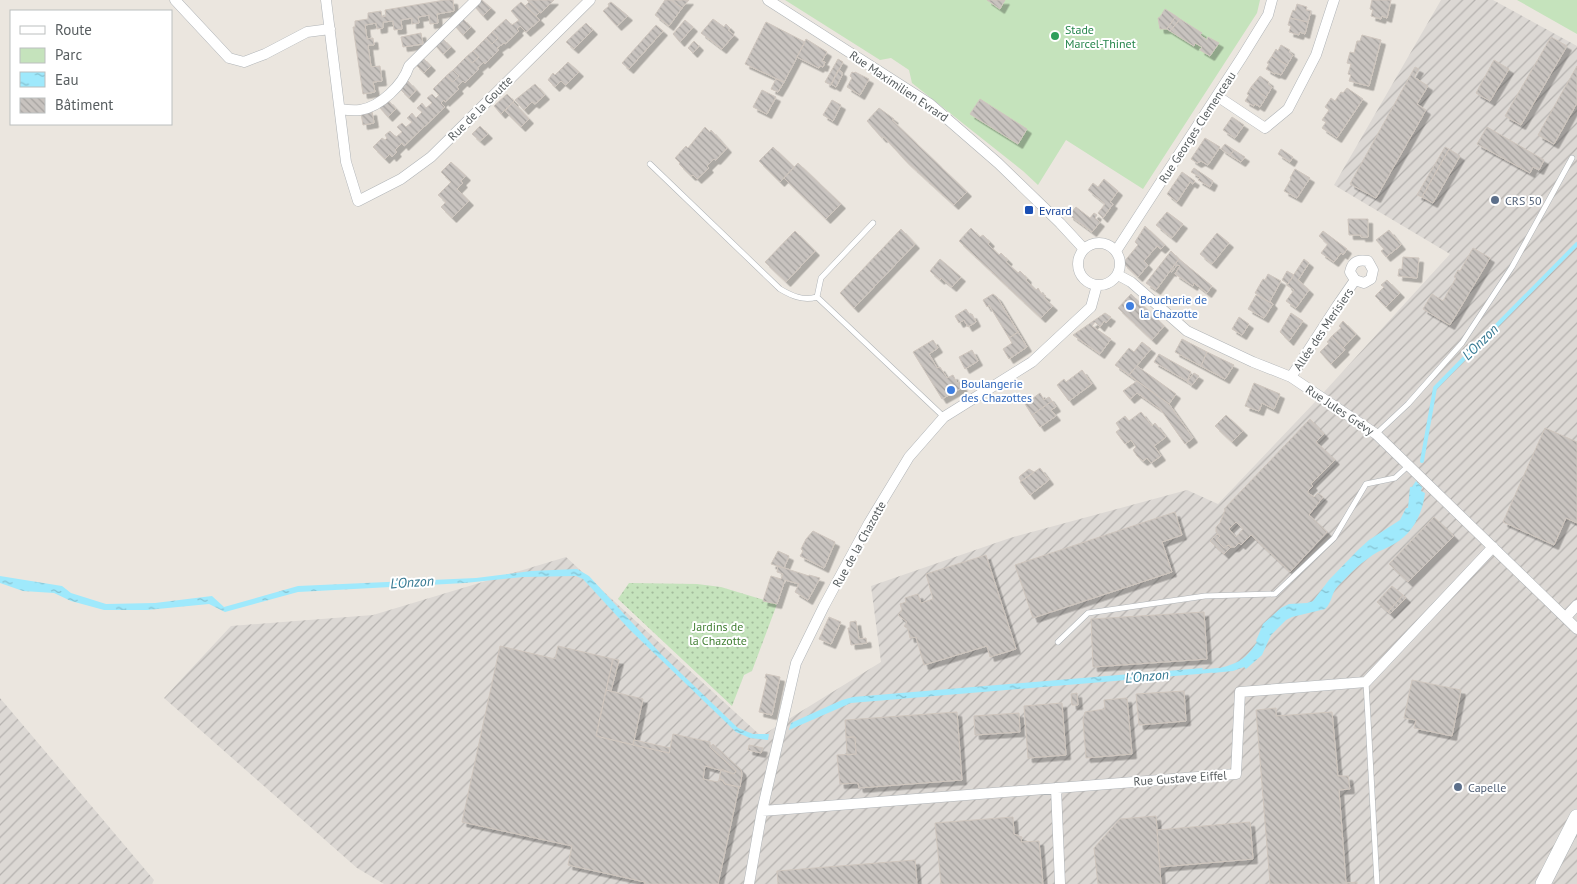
<svg xmlns="http://www.w3.org/2000/svg" width="1577" height="884" font-family="'PT Sans',sans-serif">
<style>
.industrial{fill:url(#industrial-furrows)}
.park{fill:#c5e3bc}
.garden{fill:url(#garden-dots)}
.water{fill:url(#water-ripples)}
.lines{fill:none;stroke-linecap:round;stroke-linejoin:round}
.stream{stroke:#9fe9fc;stroke-width:4}
.building{fill:url(#building-back-hatch);stroke:#cfc6be;fill-rule:evenodd;filter:url(#shadow)}
.service-casing{stroke:#b0b4b7;stroke-width:6}
.minor-casing{stroke:#b0b4b7;stroke-width:11}
.secondary-casing{stroke:#afb5b7;stroke-width:16}
.service{stroke:#fff;stroke-width:5}
.minor{stroke:#fff;stroke-width:10}
.secondary{stroke:#fff;stroke-width:15}
.leisure-dot{fill:#2e9e5b;stroke:#fff;stroke-width:2}
.service-dot{fill:#5c6f8a;stroke:#fff;stroke-width:2}
.transit-dot{fill:#1a4fb4;stroke:#fff;stroke-width:2}
.shop-dot{fill:#3f7fe0;stroke:#fff;stroke-width:2}
.labels{text-anchor:middle;dominant-baseline:central;stroke-width:4;stroke-linejoin:round;paint-order:stroke}
.leisure-label{font-size:12px;fill:#27864d;stroke:#fff;text-anchor:start}
.street-label{font-size:12px;fill:#585e60;stroke:#fff}
.service-label{font-size:12px;fill:#4e5e75;stroke:#fff;text-anchor:start}
.transit-label{font-size:12px;fill:#164399;stroke:#fff;text-anchor:start}
.shop-label{font-size:12px;fill:#366cbe;stroke:#fff;text-anchor:start}
.park-label{font-size:12px;fill:#458137;stroke:#fff}
.water-label{font-size:14px;font-style:italic;fill:#367992;stroke:#fff}
</style>
<defs>
<pattern id="industrial-furrows" width="10" height="10" patternUnits="userSpaceOnUse" patternTransform="scale(1.25)"><rect width="10" height="10" fill="#dcd8d4"/><path d="M-1 1l2-2M0 10L10 0M9 11l2-2" fill="none" stroke="#b5b2af"/></pattern>
<pattern id="garden-dots" width="8" height="8" patternUnits="userSpaceOnUse" patternTransform="scale(1.25)"><rect width="8" height="8" fill="#c5e3bc"/><path d="M2 2h.1M6 6h.1" fill="none" stroke="#a3bb9c" stroke-width="1.8" stroke-linecap="round"/></pattern>
<pattern id="water-ripples" width="26" height="14" patternUnits="userSpaceOnUse" patternTransform="scale(1.25)"><rect width="26" height="14" fill="#9fe9fc"/><path d="M2 4q2-2 4 0t4 0M15 11q2-2 4 0t4 0" fill="none" stroke="#84c0cf"/></pattern>
<pattern id="building-back-hatch" width="6" height="6" patternUnits="userSpaceOnUse" patternTransform="scale(1.25)"><rect width="6" height="6" fill="#c8c3bf"/><path d="M-1 5l2 2M0 0l6 6M5-1l2 2" fill="none" stroke="#a5a29f"/></pattern>
<filter id="shadow"><feDropShadow dx="4.5" dy="4.5" stdDeviation="0" flood-color="#0004"/></filter>
</defs>
<rect width="100%" height="100%" fill="#ebe6df"/>
<path class="industrial" d="M1441,0H1493L1577,46V884H384L357,868L164,698L231,626L373,615L566,557L761,736L881,662L871,586L1010,538L1187,490L1218,504L1314,403L1450,254L1334,185Z
M0,698L154,880L152,884H0Z"/>
<path class="park" d="M785,0H1260L1257,13L1143,189L1066,140L1038,185L1023,171L912,83L909,70L891,58L880,60Z
M1517,0H1577V34Z"/>
<path class="garden" d="M629,583L697,584L721,587L777,604L752,671L744,675L732,706L618,599Z"/>
<path class="water" d="M1416,481L1422,487L1421,491L1425,493C1422,515 1413,533 1394,544C1386,549 1377,551 1370,557C1358,565 1348,576 1338,586C1331,593 1332,603 1325,609L1292,617L1286,620L1271,635L1262,655L1246,669L1244,667L1233,671L1212,673C1218,667 1222,668 1230,665C1243,661 1250,653 1257,642L1256,641L1263,624L1281,608L1289,604L1307,603L1313,601L1329,580L1358,550L1369,540L1400,520L1406,508H1408L1410,487H1412Z
M577,569L589,576L661,654L738,728L753,734H769L768,740L750,738L736,732L629,629L583,579L576,576L523,577L465,583L298,592L225,612L209,604L147,610H104L71,601L54,593L23,591L0,583V576L62,586L71,593L106,604L155,603L212,596L224,607L298,586L476,578L531,571Z
M1203,668L1198,674L851,703L789,730L791,723L842,700L853,697Z"/>
<g class="lines">
<path class="stream" d="M1422,461L1435,388L1577,244
M1198,672L1218,670"/>
</g>
<path class="building" d="M445,0H453L454,11L437,14L438,23L430,24L429,15L418,17L419,23L412,24V18L401,20L402,29L394,30L393,21L383,22V28L377,29L376,23L365,25L367,39L373,38L374,45H368L371,67L380,66L382,81L373,82L375,92L363,94L353,27H355V21L368,19V13L381,11L382,17L386,16L385,10Z
M482,0L491,8L483,16L475,7Z
M527,0H554L541,13Z
M665,0H671L682,8L669,26L655,15Z
M671,0H689L682,8Z
M987,0H1005L1000,9Z
M1372,0H1391L1387,18L1382,16L1381,19L1371,16L1373,10L1370,9Z
M521,2L540,20L526,32L520,26L517,29L519,31L505,44L504,43L497,48L499,50L485,64L484,62L477,68L479,69L465,83L463,81L457,87L459,89L445,102L444,100L441,103L445,107L404,146L402,143L395,150L397,152L392,157L390,154L385,159L373,147L382,138L385,140L387,138L385,135L390,131L396,137L402,132L397,127L402,123L406,127L412,122L407,118L412,113L416,118L422,112L417,108L422,103L426,108L432,103L427,98L432,94L436,98L439,95L433,89L446,76L453,82L459,76L453,70L466,57L472,63L479,57L473,51L486,38L492,44L498,38L492,32L506,19L512,25L519,20L511,11Z
M529,2L540,12L536,16L525,6Z
M611,2L628,16L617,26L603,11L609,6L608,4Z
M1297,4L1307,7L1306,10L1311,11L1308,22L1290,18L1293,10L1295,11Z
M1165,9L1176,16L1167,29H1160L1158,18L1160,17Z
M1176,16L1180,19L1170,31L1167,29Z
M462,18L471,27L463,35L455,26Z
M1290,18L1308,22L1305,34L1300,32L1299,35L1289,32L1291,26L1288,25Z
M713,19L724,27L726,24L730,28L728,30L734,35L722,49L701,33Z
M1180,19L1202,33L1200,35L1207,40L1208,37L1219,43L1210,56L1200,50L1202,47L1195,43L1194,46L1170,31Z
M685,20L693,27L680,42L673,34Z
M766,22L805,42L784,82L745,64Z
M586,23L593,30L574,49L566,42Z
M656,25L663,31L629,69L622,63Z
M492,32L498,38L492,44L486,38Z
M421,33L423,44L403,47L401,37Z
M1362,35L1381,40L1369,86L1349,81L1351,75L1348,74L1351,64L1347,63L1350,52L1354,53L1357,41H1360Z
M1551,37L1567,46L1521,125L1505,116Z
M442,38L451,47L443,54L435,45Z
M806,39L827,52L822,61L825,62L823,67L820,66L819,68L797,57Z
M694,41L699,46L693,53L688,48Z
M1281,45L1290,50L1289,52L1293,55L1287,65L1272,56L1276,49L1278,51Z
M473,51L479,57L472,63L466,57Z
M1272,56L1287,65L1281,75L1276,73L1275,74L1266,69L1269,64L1267,63Z
M422,57L431,66L424,73L415,64Z
M838,59L843,62L831,85L825,82Z
M1494,60L1509,69L1490,101L1476,93Z
M568,62L579,72L566,85L561,81L555,87L548,80L553,73L555,75Z
M1577,66V103L1554,144L1538,135Z
M1415,67L1419,69L1414,77L1428,86L1417,104L1426,110L1376,198L1350,184Z
M453,70L459,76L453,82L446,76Z
M838,70L842,72V75L836,87L831,84Z
M852,72L854,73L855,72L869,79L860,95L847,87L852,78L850,76Z
M1260,76L1269,82L1268,84L1272,87L1266,97L1251,87Z
M776,79L784,82L778,92L771,89Z
M408,81L416,90L409,98L400,89Z
M535,84L545,95L535,104L532,102L524,110L515,100Z
M1251,87L1266,97L1260,107L1255,104L1254,106L1245,101L1249,95L1247,94Z
M1347,88L1363,99L1337,138L1322,128L1326,122L1322,120L1329,110L1325,107L1331,98L1335,101L1341,92L1343,93Z
M762,90L776,97L767,114L753,107Z
M507,94L514,101L501,114L494,106Z
M980,99L1027,129L1018,144L970,114Z
M388,100L396,109L388,117L380,108Z
M832,100L841,105L833,121L823,115Z
M513,102L529,119L521,127L505,111Z
M879,108L894,119L892,120L967,192L954,205L905,160L884,137L882,138L867,121Z
M372,111L374,123L363,125L361,113Z
M1232,117L1244,125L1235,138L1223,130Z
M480,126L488,134L480,141L472,134Z
M705,127L710,132L711,130L727,148L716,160L714,159L707,166L709,168L697,179L693,175L691,176L679,164L680,163L675,158L686,146L688,148Z
M1487,127L1544,160L1539,170L1533,167L1530,173L1477,144Z
M1205,138L1220,147L1208,165L1201,161L1197,163L1191,159Z
M1225,144L1234,150L1230,155L1221,149Z
M773,147L794,167L780,182L759,161Z
M1445,147L1449,149L1422,197L1417,195Z
M1281,149L1293,157L1290,162L1278,154Z
M1449,149L1460,156L1433,203L1422,197Z
M1234,150L1245,157L1241,162L1230,155Z
M451,162L466,176L461,181L463,183L457,189L469,201L452,218L441,207L446,202L438,195L451,182L441,172Z
M798,163L841,204L826,219L784,178Z
M1194,168L1213,181L1210,187L1198,180L1200,177L1191,172Z
M1295,169L1310,178L1297,198L1284,191L1291,179L1290,178Z
M1182,172L1195,181L1193,184L1190,182L1177,202L1167,194Z
M1104,179L1118,191L1110,202L1113,204L1103,218L1098,213L1105,204L1088,190L1093,183L1098,187Z
M1076,207L1090,218L1094,213L1097,215L1095,218L1100,222L1092,232L1069,215Z
M1167,212L1183,224L1172,238L1156,225Z
M1348,219H1368V237H1361V235H1349Z
M1145,226L1165,245L1161,249L1157,246L1144,261L1148,265L1138,277L1123,263L1138,245L1135,242Z
M971,228L980,237L983,235L990,242L988,244L999,255L1001,253L1008,260L1006,262L1018,273L1020,271L1027,278L1026,280L1036,290L1038,288L1041,293L1046,296L1044,298L1053,306L1041,318L959,241Z
M901,229L915,244L854,308L840,293Z
M1389,230L1401,245L1386,257L1381,251L1384,249L1376,240Z
M795,231L815,251L786,282L765,262Z
M1323,231L1347,249L1343,255L1341,253L1334,262L1321,253L1328,244L1319,236Z
M1217,233L1229,243L1212,264L1200,254Z
M1473,248L1490,258L1450,325L1423,309L1432,294L1443,301L1456,278L1454,277L1458,270L1460,271Z
M1171,251L1179,259L1156,290L1146,283Z
M1403,257L1419,258L1417,278L1398,276L1399,269H1402Z
M940,259L961,277L952,287L941,278L940,280L930,271Z
M1179,259L1212,286L1207,293L1194,283L1193,286L1175,274L1180,266L1177,265L1172,272L1170,271Z
M1304,259L1309,263L1298,280L1309,290L1296,308L1286,301L1294,290L1287,285Z
M1287,271L1294,275L1288,284L1282,280Z
M1268,274L1281,281L1270,301L1273,304L1255,293L1263,279L1265,280Z
M1387,280L1400,293L1386,307L1375,296L1384,287L1381,285Z
M993,294L997,297L1018,332L1009,338L989,305L987,307L983,300Z
M1131,294L1164,326L1152,340L1118,308Z
M1256,295L1273,304L1264,318L1248,309Z
M966,309L970,315L972,314L976,322L968,327L964,320L959,323L955,316Z
M1105,313L1111,317L1106,323L1104,321L1100,327L1095,322L1092,326L1111,339L1100,354L1073,335Z
M1291,313L1303,321L1289,341L1280,332Z
M1239,317L1249,324L1242,335L1232,329Z
M1343,321L1356,334L1343,348L1332,336L1341,328L1339,326Z
M1018,332L1027,347L1009,359L1003,349L1012,343L1009,338Z
M1332,336L1345,350L1331,364L1320,352L1329,343L1327,342Z
M1182,339L1207,352L1201,366L1175,352Z
M933,340L938,348L929,354L937,368L940,367L947,378L953,375L957,383L959,382L963,387L942,399L913,352Z
M1142,342L1151,349L1129,375L1115,365L1129,348L1134,352Z
M972,350L978,361L965,369L959,357Z
M1207,352L1234,365L1225,379L1201,366Z
M1159,354L1191,372L1187,381L1154,362Z
M1137,366L1176,394L1169,404L1129,375Z
M1082,370L1092,384L1069,401L1057,385L1064,379L1066,382Z
M1194,373L1199,376L1192,385L1187,382Z
M1137,381L1169,404L1193,438L1185,444L1161,410L1137,393L1130,399L1123,391Z
M1254,383L1280,394L1274,409L1262,403L1259,411L1245,406Z
M1040,393L1044,400L1049,397L1052,401L1032,415L1025,404Z
M1052,401L1056,407L1051,410L1056,416L1040,427L1032,415Z
M1141,412L1152,426L1155,423L1166,437L1154,446L1161,456L1151,463L1147,458L1143,461L1137,456L1133,450L1136,447L1131,440L1125,444L1116,432L1120,429L1116,423L1125,416L1129,421Z
M1226,415L1243,431L1232,442L1215,426Z
M1310,419L1324,434L1316,442L1335,460L1311,484L1313,486L1308,491V493L1314,497L1318,493L1323,497L1309,515L1327,532L1290,572L1251,535L1241,545L1239,543L1235,547H1231L1228,545L1224,548L1216,540L1220,536L1216,532V527L1220,523L1225,510L1224,509ZM1236,522L1243,529L1236,537L1229,529Z
M1545,428L1577,442V523L1566,518L1554,545L1503,522Z
M1040,468L1049,480L1030,495L1020,482Z
M1029,469L1034,472L1021,481L1019,478L1020,476Z
M1175,512L1182,535L1162,542L1172,572L1033,618L1015,565Z
M1434,517L1454,536L1408,582L1389,564Z
M813,531L835,542L824,568L800,556L803,551L801,549L806,539Z
M1217,534L1220,536L1216,540L1224,548L1228,545L1231,547L1224,554L1210,541Z
M778,551L789,556L784,568L771,564Z
M986,555L1016,649L990,657L987,646L924,665L916,637L910,638L908,629L904,626L907,622L898,615L902,610L900,604L906,602L905,598L918,594L921,603L933,599L926,574Z
M778,566L809,576V575L820,578L808,600L795,592L799,584L785,580L777,604L763,601L771,576L781,579L783,574L777,572Z
M1392,586L1403,595L1388,612L1377,602Z
M1403,595L1406,598L1390,614L1388,612Z
M1204,612L1207,659L1093,667L1091,619Z
M829,617L841,622L831,644L819,639Z
M856,621L859,639L866,638L867,643L851,645L848,628H850V622Z
M500,646L555,659L558,646L613,659L596,736L669,753L673,734L710,742V747L736,771L734,774L705,766L703,779L718,782L719,780L721,779L725,784L739,787L718,884H645V882L568,865L572,846L462,822Z
M613,659L619,660L611,691L606,690Z
M766,674L780,677L772,715L759,712L767,678H765Z
M1412,680L1461,690L1452,736L1414,728L1416,720L1404,718Z
M606,690L643,699L633,745L596,736Z
M1184,691L1186,721L1139,725L1136,694Z
M1077,693L1078,705H1072L1071,694Z
M1127,698L1132,754L1086,758L1083,720L1085,712L1105,709L1104,700Z
M1062,703L1066,755L1028,758L1024,706Z
M1276,708V716L1332,712L1338,776H1348L1350,789L1339,790L1346,883L1357,882V884H1270L1256,710Z
M957,712L962,780L859,788L858,783L840,784L837,755L856,754L855,737H846L845,720Z
M1019,713L1020,732L975,735L974,716Z
M846,737H855L856,754L847,755Z
M634,740L670,748L669,753L633,745Z
M713,744L741,770L742,774L740,787L725,784L723,780H719L721,769L734,774L736,771L710,747Z
M749,745L763,748L761,753L748,750Z
M1156,816L1161,884H1098L1094,848L1120,819Z
M1013,817L1014,834L1022,837L1021,842L1039,841L1043,884H941L935,823Z
M1250,822L1253,859L1160,867L1157,830Z
M915,860L917,884H778L777,871Z"/>
<g class="lines">
<g class="service-casing">
<path id="service" d="M650,164L780,289C792,296 803,301 817,297L944,417
M817,297L821,278L873,223
M1376,434L1408,404L1462,343L1512,267L1572,158
M1058,642L1088,613L1205,596L1275,594L1334,538L1366,484L1395,478L1408,466
M1366,682L1377,884"/>
</g>
<g class="minor-casing">
<path id="minor" d="M175,0L229,58L244,62L265,54L307,32L330,29
M326,0L346,162L358,201L401,179L431,157L590,0
M768,0L930,104L998,163L1060,223L1084,249
M1217,96L1265,128L1288,109L1316,55L1334,0
M340,109C346,110 353,111 360,110C380,107 403,85 409,66L476,0
M1078 264a21 21 0 1 1 42 0a21 21 0 1 1-42 0Z
M1116,251L1242,57L1268,15L1272,0
M1118,275L1131,282L1187,331L1253,362L1291,377L1376,434L1577,629
M1291,377L1337,306L1355,280L1364,283L1371,279L1373,270L1368,261C1358,259 1352,262 1350,272L1355,280
M1566,617L1577,605
M1056,788L1060,884
M762,811L1236,774L1240,692L1366,682L1493,547
M749,884L762,811L796,663L824,606L869,523L909,457L944,417L1032,362L1091,307L1097,285"/>
</g>
<g class="secondary-casing">
<path id="secondary" d="M1543,884L1577,817"/>
</g>
<use href="#service" class="service"/>
<use href="#minor" class="minor"/>
<use href="#secondary" class="secondary"/>
</g>
<circle class="leisure-dot" cx="1055" cy="36" r="5"/>
<g class="service-dot">
<circle cx="1495" cy="200" r="5"/>
<circle cx="1458" cy="787" r="5"/>
</g>
<rect class="transit-dot" x="1024" y="205" width="10" height="10" rx="2.5"/>
<g class="shop-dot">
<circle cx="1130" cy="306" r="5"/>
<circle cx="951" cy="390" r="5"/>
</g>
<g class="labels">
<g class="leisure-label">
<text x="1065" y="29">Stade<tspan x="1065" dy="14">Marcel-Thinet</tspan></text>
</g>
<g class="street-label">
<text transform="translate(899 86) rotate(34)">Rue Maximilien Evrard</text>
<text transform="translate(480 108) rotate(-45)">Rue de la Goutte</text>
<text transform="translate(1197 127) rotate(-57)">Rue Georges Clemenceau</text>
<text transform="translate(1323 329) rotate(-56)">Allée des Merisiers</text>
<text transform="translate(1340 410) rotate(34)">Rue Jules Grévy</text>
<text transform="translate(859 544) rotate(-61)">Rue de la Chazotte</text>
<text transform="translate(1180 778) rotate(-4)">Rue Gustave Eiffel</text>
</g>
<g class="service-label">
<text x="1505" y="200">CRS 50</text>
<text x="1468" y="787">Capelle</text>
</g>
<g class="transit-label">
<text x="1039" y="210">Evrard</text>
</g>
<g class="shop-label">
<text x="1140" y="299">Boucherie de<tspan x="1140" dy="14">la Chazotte</tspan></text>
<text x="961" y="383">Boulangerie<tspan x="961" dy="14">des Chazottes</tspan></text>
</g>
<g class="park-label">
<text x="718" y="626">Jardins de<tspan x="718" dy="14">la Chazotte</tspan></text>
</g>
<g class="water-label">
<text transform="translate(1480 342) rotate(-45)">L'Onzon</text>
<text transform="translate(412 582) rotate(-4)">L'Onzon</text>
<text transform="translate(1147 676) rotate(-5)">L'Onzon</text>
</g>
</g>
<rect x="10" y="10" width="162" height="115" fill="#ffffff" stroke="#bcbfbf"/>
<rect x="20" y="26" width="25" height="8" fill="#ffffff" stroke="#bcbfbf"/>
<text x="55" y="35" font-size="15" fill="#585e60">Route</text>
<rect x="20" y="48" width="25" height="15" fill="#c5e3bc" stroke="#bcbfbf"/>
<text x="55" y="60" font-size="15" fill="#585e60">Parc</text>
<rect x="20" y="72" width="25" height="15" fill="url(#water-ripples)" stroke="#bcbfbf"/>
<text x="55" y="85" font-size="15" fill="#585e60">Eau</text>
<rect x="20" y="98" width="25" height="15" fill="url(#building-back-hatch)" stroke="#bcbfbf"/>
<text x="55" y="110" font-size="15" fill="#585e60">Bâtiment</text>
</svg>
